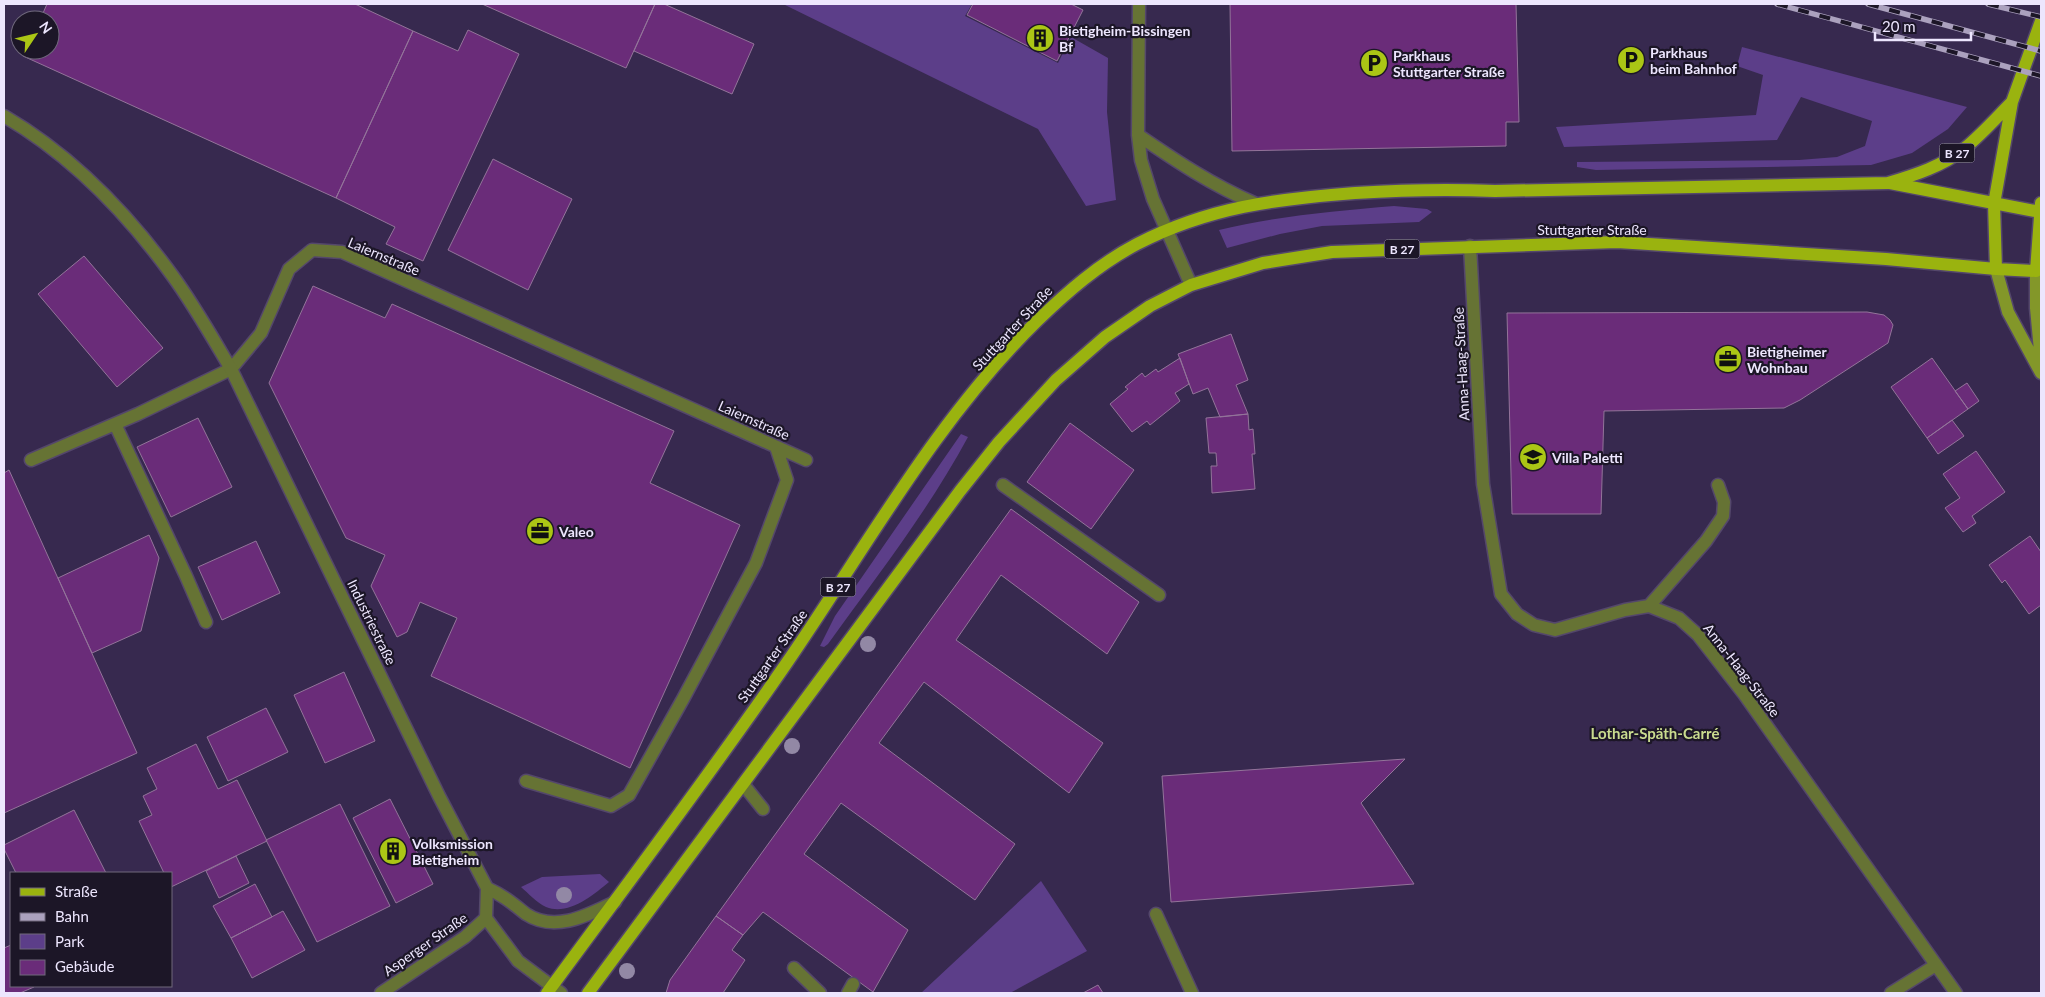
<svg xmlns="http://www.w3.org/2000/svg" width="2045" height="997" font-family="Lato,sans-serif">
<style>
.green{fill:#5c3e89}
.building{fill:#6a2c79;stroke:#93749a}
.lines{fill:none;stroke-linecap:round;stroke-linejoin:round}
.lane-casing{stroke:#54476b;stroke-width:15}
.street-casing{stroke:#54476b;stroke-width:15}
.secondary-casing{stroke:#54476b;stroke-width:15}
.primary-casing{stroke:#54476b;stroke-width:15}
.lane{stroke:#667334;stroke-width:12}
.street{stroke:#667334;stroke-width:12}
.secondary{stroke:#839729;stroke-width:12}
.primary{stroke:#9ab30f;stroke-width:12}
.rail-casing{stroke:#aba1be;stroke-width:5.5}
.rail{stroke:#1c1627;stroke-width:4;stroke-dasharray:11;stroke-linecap:butt}
.tree{fill:#9288a5}
.labels{text-anchor:middle;dominant-baseline:central;stroke-width:4.5;stroke-linejoin:round;paint-order:stroke}
.shield{fill:#1c1627;stroke:#aea8be;stroke-width:1}
.shield-label{font-size:12px;font-weight:bold;fill:#ede6fe}
.poi-label{font-size:14px;font-weight:bold;fill:#ede6fe;stroke:#1c1627;text-anchor:start}
.street-label{font-size:14px;fill:#ede6fe;stroke:#1c1627}
.neighbourhood-label{font-size:15px;font-weight:bold;fill:#c9db8f;stroke:#1c1627}
</style>
<rect width="100%" height="100%" fill="#37294f"/>
<path class="green" d="M783,4H972L965,16L1058,63L1071,37L1108,58L1107,112L1116,200L1086,206L1038,129Z
M1742,47L1967,107L1948,129L1912,153L1871,165L1596,170L1577,167V162L1799,160L1837,157L1865,146L1872,121L1801,97L1777,140L1564,147L1556,127L1756,115L1763,75L1737,66Z
M1394,206L1427,209L1432,212L1419,222L1322,226L1280,234L1227,248L1219,230C1277,216 1335,211 1394,206Z
M961,434L968,437C928,511 877,576 828,644L824,647L820,646L835,616Z
M600,874L609,882C592,896 568,916 546,907C537,903 528,893 521,887L542,877Z
M1041,881L1087,951L1010,993H921Z"/>
<path class="building" d="M47,4H355L413,31L336,198L23,56L26,50H50V20H40Z
M482,4H655L626,68Z
M655,4H664L754,44L732,94L634,51Z
M973,4H1071L1083,10L1057,61L967,15Z
M1230,4H1516L1519,122H1506V146L1232,151Z
M468,30L519,54L423,261L386,244L395,227L336,198L413,31L458,51Z
M493,159L572,199L528,290L448,250Z
M84,256L163,348L117,387L38,294Z
M313,286L385,318L392,304L674,431L650,483L740,525L630,768L431,676L457,618L420,602L407,632L397,637L371,586L385,555L346,538L269,383Z
M1867,312L1884,315L1890,320L1893,325L1888,343L1800,400L1784,408L1604,411L1601,514H1512L1507,313Z
M1231,334L1248,380L1236,385L1248,414L1220,417L1208,388L1193,394L1178,354Z
M1180,358L1189,384L1175,393L1180,401L1150,425L1147,421L1132,432L1110,404L1128,389L1125,387L1142,373L1145,377L1156,369L1158,372Z
M1932,358L1968,409L1927,438L1891,387Z
M1967,383L1979,401L1968,409L1955,391Z
M1248,414L1249,430L1253,429L1255,454H1252L1255,489L1212,493L1211,466H1217L1216,453H1209L1206,418Z
M198,418L232,487L171,517L137,447Z
M1952,420L1964,436L1938,454L1927,438Z
M1070,423L1134,470L1091,529L1027,482Z
M1976,451L2005,492L1972,516L1976,523L1963,532L1945,508L1960,498L1943,474Z
M9,470L137,753L4,813V473Z
M1011,509L1139,602L1107,654L1001,575L956,640L1103,743L1069,793L924,682L879,743L1015,844L975,900L841,803L804,854L908,930L873,992L763,912L743,935L716,916Z
M149,535L159,558L141,631L92,653L58,578Z
M2030,536L2041,552V605L2029,614L2005,580L2002,583L1989,565Z
M256,541L280,593L222,620L198,567Z
M344,672L375,741L325,763L294,695Z
M266,708L288,752L228,781L207,737Z
M196,744L218,789L237,780L267,841L171,887V873H164L139,821L152,815L143,796L157,789L147,768Z
M1405,759L1361,803L1414,884L1171,902L1162,776Z
M390,799L433,884L396,903L353,818Z
M340,804L390,906L317,942L266,840Z
M74,810L106,873H16L4,849V845Z
M236,856L249,883L219,898L206,871Z
M255,884L272,917L231,938L213,906Z
M283,911L305,950L252,978L231,938Z
M716,916L743,935L732,950L745,960L723,993H666L670,980Z
M11,945V986H33L34,987L20,993H4V948Z
M1098,985L1103,993H1083Z"/>
<g class="lines">
<g class="lane-casing">
<path id="lane" d="M1470,246L1483,484L1501,594L1517,614L1534,625L1555,630L1625,610L1649,606L1679,618L1698,635L1744,694L1956,993
M115,424L186,576L206,622
M31,460L138,414L231,369L261,333L289,269L312,250L342,252L806,460
M1003,485L1159,595
M1649,606L1706,541L1723,516L1724,502L1718,485
M526,781L611,806L629,795L683,699L756,563L787,480L776,447
M743,784L763,809
M1156,914L1192,993
M794,968L820,993
M848,993L853,984
M1891,993L1936,965"/>
</g>
<g class="street-casing">
<path id="street" d="M1139,4L1138,135L1141,160L1153,199L1191,285
M4,116C71,155 127,213 172,275C194,305 212,337 231,369L439,796L487,888L486,918L518,961L561,993
M1138,135C1176,161 1212,185 1254,203
M487,888C504,896 512,903 526,914C555,933 588,915 615,902
M381,993L465,937L486,918"/>
</g>
<g class="secondary-casing">
<path id="secondary" d="M1996,269L2008,312L2041,373
M2041,271H2036V308L2041,361"/>
</g>
<g class="primary-casing">
<path id="primary" d="M1890,183L2040,212
M1996,269L1994,204L2012,102L2041,21
M547,993C627,884 709,776 786,664C866,548 935,421 1037,321C1067,292 1099,264 1137,244C1209,207 1276,199 1355,193C1402,190 1449,189 1495,191L1888,183C1915,175 1943,166 1965,148C1982,134 1997,117 2012,102
M588,993L960,491L999,442L1056,380L1105,337L1150,306L1191,285L1263,263L1332,252L1617,242L1886,259L1996,269L2036,271L2041,203"/>
</g>
<use href="#lane" class="lane"/>
<use href="#street" class="street"/>
<use href="#secondary" class="secondary"/>
<use href="#primary" class="primary"/>
<g class="rail-casing">
<path id="rail" d="M1777,4L2041,76
M1868,4L2041,51
M1988,4L2041,17"/>
</g>
<use href="#rail" class="rail"/>
</g>
<g class="tree">
<circle cx="868" cy="644" r="8"/>
<circle cx="792" cy="746" r="8"/>
<circle cx="564" cy="895" r="8"/>
<circle cx="627" cy="971" r="8"/>
</g>
<defs>
<g id="building-disc" transform="scale(1.4375)"><circle r="9.5" fill="#abc615" stroke="#1c1627"/><path d="M-4-6H4V6H1V3H-1V6H-4ZM-2.5-4.3h1.7v1.8h-1.7ZM.8-4.3h1.7v1.8H.8ZM-2.5-1h1.7V.8h-1.7ZM.8-1h1.7V.8H.8Z" fill="#111"/></g>
<g id="parking-disc" transform="scale(1.4375)"><circle r="9.5" fill="#abc615" stroke="#1c1627"/><path d="M-3.5-5.5H1a3.5 3.5 0 0 1 0 7H-1V5.5H-3.5ZM-1-3.4V-.6H.8a1.4 1.4 0 0 0 0-2.8Z" fill="#111"/></g>
<g id="office-disc" transform="scale(1.4375)"><circle r="9.5" fill="#abc615" stroke="#1c1627"/><path d="M-6-3h4V-5.5h4V-3h4V5H-6ZM-1-4.5V-3h2v-1.5ZM-6 0V1H6V0Z" fill="#111"/></g>
<g id="school-disc" transform="scale(1.4375)"><circle r="9.5" fill="#abc615" stroke="#1c1627"/><path d="M0-5L7-2L0 1L-7-2ZM-4 1L0 2.5L4 1V4Q0 6-4 4Z" fill="#111"/></g>
</defs>
<g fill-rule="evenodd">
<use href="#building-disc" x="1040" y="38"/>
<use href="#parking-disc" x="1631" y="60"/>
<use href="#parking-disc" x="1374" y="63"/>
<use href="#office-disc" x="1728" y="359"/>
<use href="#school-disc" x="1533" y="457"/>
<use href="#office-disc" x="540" y="531"/>
<use href="#building-disc" x="393" y="851"/>
</g>
<g class="labels">
<g class="shield">
<rect x="1939.5" y="143.5" width="35" height="19" rx="4"/>
<rect x="1384.5" y="239.5" width="35" height="19" rx="4"/>
<rect x="820.5" y="577.5" width="35" height="19" rx="4"/>
</g>
<g class="shield-label">
<text x="1957" y="153">B 27</text>
<text x="1402" y="249">B 27</text>
<text x="838" y="587">B 27</text>
</g>
<g class="poi-label">
<text x="1059" y="30">Bietigheim-Bissingen<tspan x="1059" dy="16">Bf</tspan></text>
<text x="1650" y="52">Parkhaus<tspan x="1650" dy="16">beim Bahnhof</tspan></text>
<text x="1393" y="55">Parkhaus<tspan x="1393" dy="16">Stuttgarter Straße</tspan></text>
<text x="1747" y="351">Bietigheimer<tspan x="1747" dy="16">Wohnbau</tspan></text>
<text x="1552" y="457">Villa Paletti</text>
<text x="559" y="531">Valeo</text>
<text x="412" y="843">Volksmission<tspan x="412" dy="16">Bietigheim</tspan></text>
</g>
<g class="street-label">
<text x="1592" y="229">Stuttgarter Straße</text>
<text transform="translate(384 256) rotate(23)">Laiernstraße</text>
<text transform="translate(1012 328) rotate(-47)">Stuttgarter Straße</text>
<text transform="translate(1461 364) rotate(-93)">Anna-Haag-Straße</text>
<text transform="translate(754 420) rotate(24)">Laiernstraße</text>
<text transform="translate(372 622) rotate(64)">Industriestraße</text>
<text transform="translate(772 656) rotate(-55)">Stuttgarter Straße</text>
<text transform="translate(1742 670) rotate(52)">Anna-Haag-Straße</text>
<text transform="translate(425 944) rotate(-35)">Asperger Straße</text>
</g>
<g class="neighbourhood-label">
<text x="1655" y="733">Lothar-Späth-Carré</text>
</g>
</g>
<rect width="2045" height="997" fill="none" stroke="#ede6fe" stroke-width="10"/>
<rect x="10" y="872" width="162" height="115" fill="#1c1627" stroke="#70697d"/>
<rect x="20" y="888" width="25" height="8" fill="#9ab30f" stroke="#70697d"/>
<text x="55" y="897" font-size="15" fill="#ede6fe">Straße</text>
<rect x="20" y="913" width="25" height="8" fill="#aba1be" stroke="#70697d"/>
<text x="55" y="922" font-size="15" fill="#ede6fe">Bahn</text>
<rect x="20" y="934" width="25" height="15" fill="#5c3e89" stroke="#70697d"/>
<text x="55" y="947" font-size="15" fill="#ede6fe">Park</text>
<rect x="20" y="960" width="25" height="15" fill="#6a2c79" stroke="#70697d"/>
<text x="55" y="972" font-size="15" fill="#ede6fe">Gebäude</text>
<g transform="translate(35 35) rotate(55)"><circle r="24" fill="#1c1627" stroke="#70697d"/>
<path d="M0-4L9 19L0 12L-9 19Z" fill="#abc615"/>
<text y="-8" font-size="14" font-weight="bold" text-anchor="middle" fill="#ede6fe">N</text>
</g>
<path d="M1875 32v8h96v-8" fill="none" stroke="#ede6fe" stroke-width="2.5"/>
<text x="1882" y="32" font-size="15" fill="#ede6fe" stroke="#1c1627" stroke-width="4" paint-order="stroke">20 m</text>
</svg>
